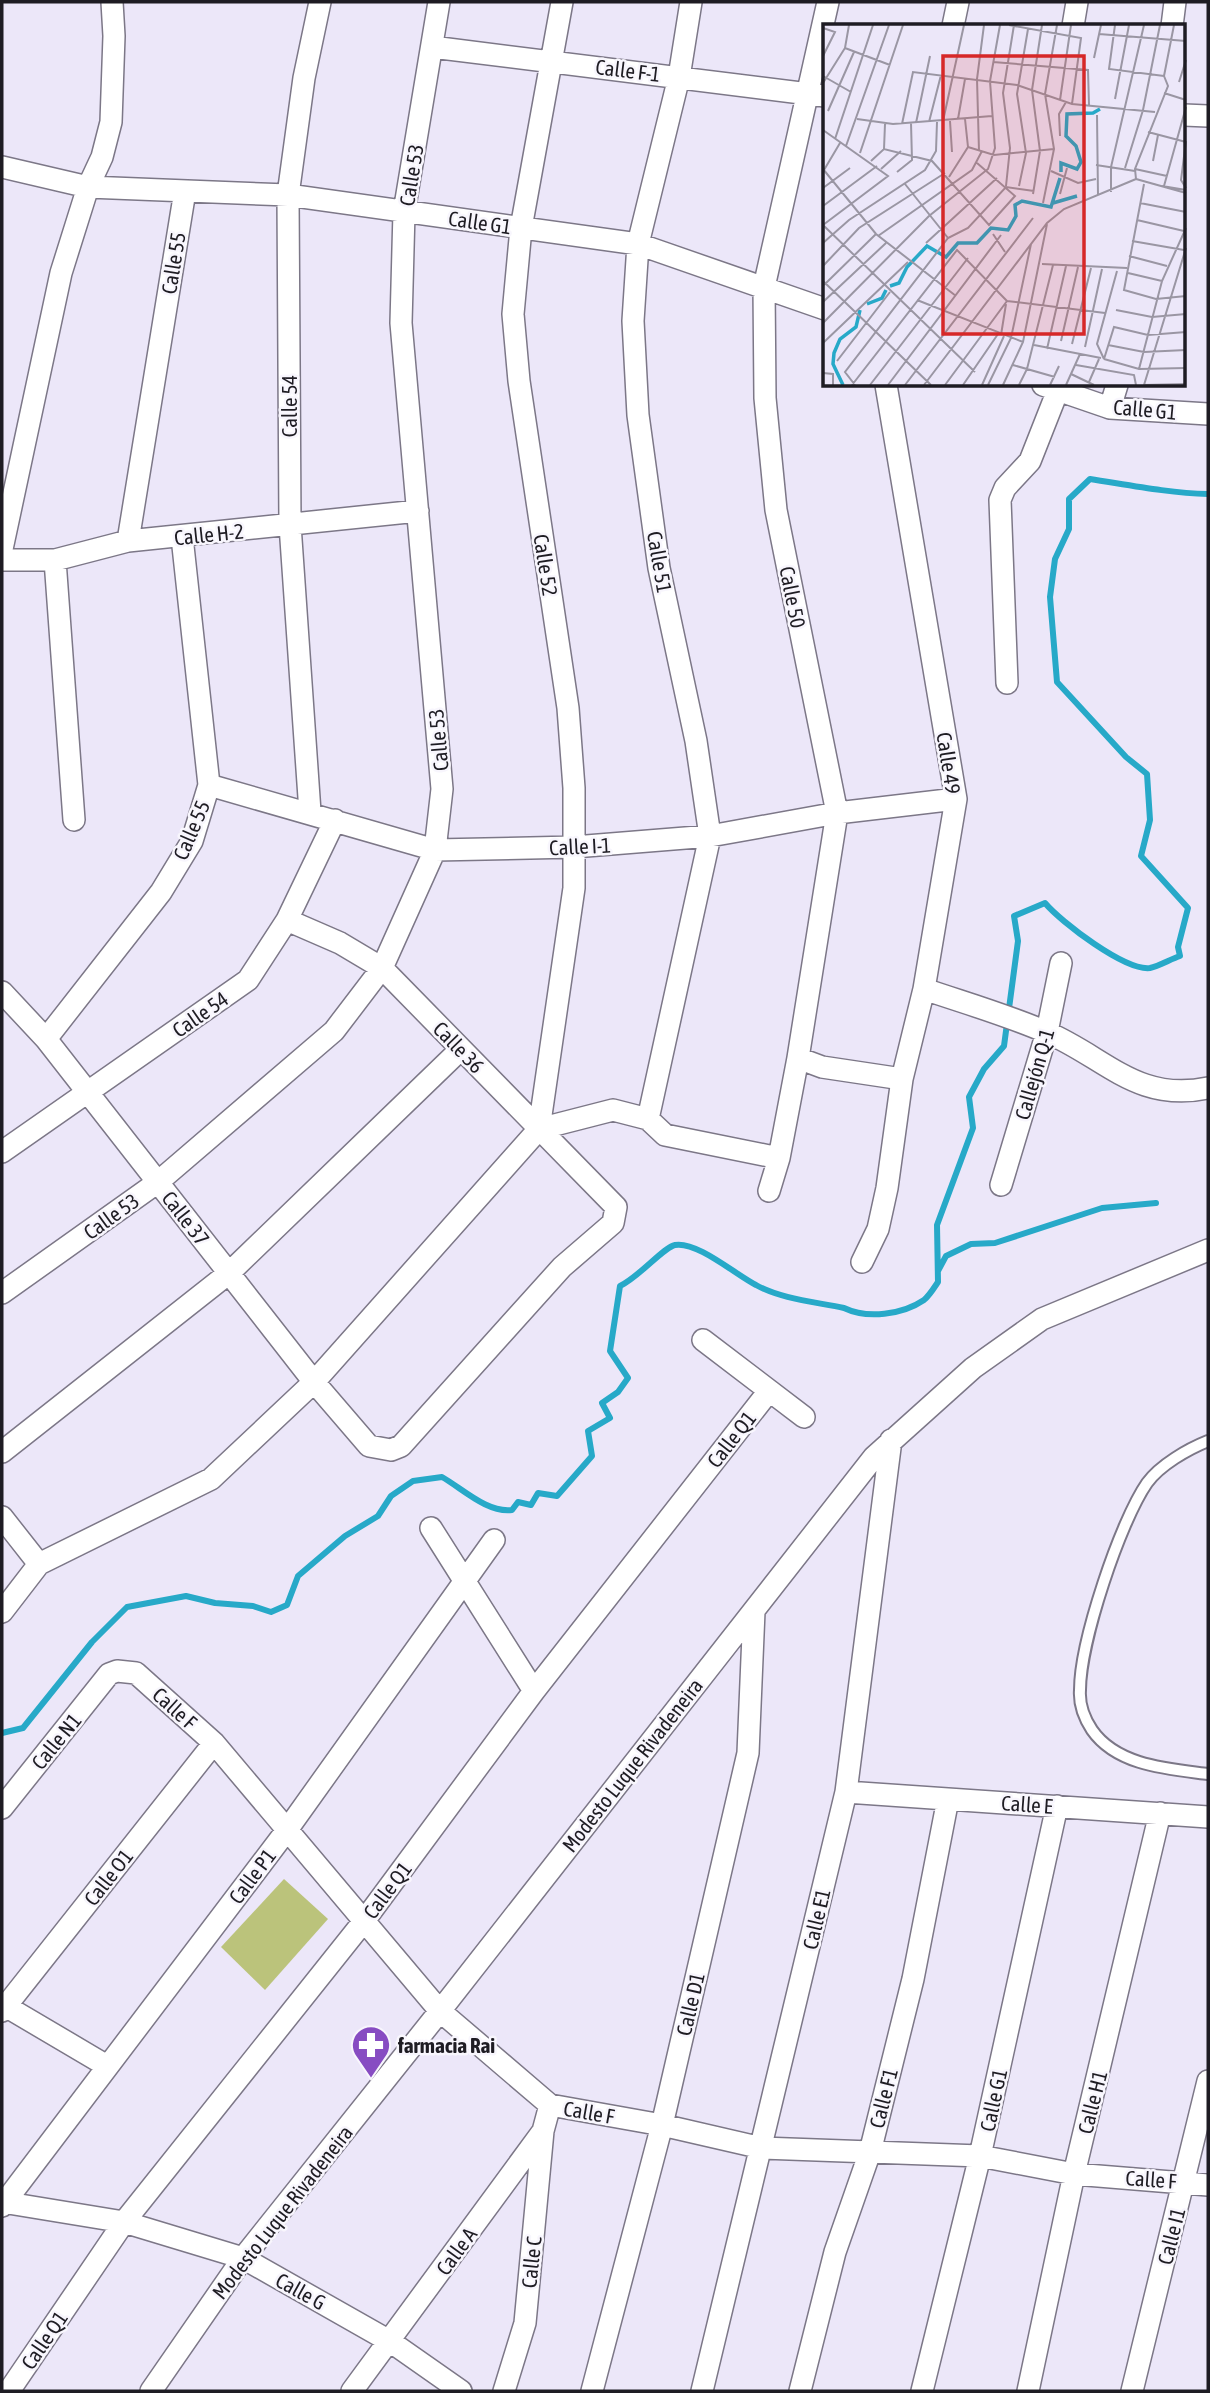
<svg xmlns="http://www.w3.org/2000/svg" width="1210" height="2393" font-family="'Asap Condensed',sans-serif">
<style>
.green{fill:#bbc37b}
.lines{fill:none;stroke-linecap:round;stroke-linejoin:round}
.stream{stroke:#27a9c8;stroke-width:6}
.service-casing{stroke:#7c7787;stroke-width:14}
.minor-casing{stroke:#7c7787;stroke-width:24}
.service{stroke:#fff;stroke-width:10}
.minor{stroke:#fff;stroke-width:21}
.labels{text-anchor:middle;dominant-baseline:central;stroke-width:5;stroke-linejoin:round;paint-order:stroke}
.street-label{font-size:21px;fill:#1e1c23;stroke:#f8f6fd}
.poi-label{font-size:21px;font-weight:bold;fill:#1e1c23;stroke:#f8f6fd;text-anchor:start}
.inset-river{fill:none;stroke:#27a9c8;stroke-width:3.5}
.inset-road{fill:none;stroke:#9a96a3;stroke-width:2}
.view{fill:#d62828;fill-opacity:0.15;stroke:#d62828;stroke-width:3.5}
.inset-edge{fill:none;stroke:#1e1c23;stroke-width:3.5}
</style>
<rect width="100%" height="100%" fill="#ece7f9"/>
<path class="green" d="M284,1879L328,1919L265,1990L221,1947Z"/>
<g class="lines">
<path class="stream" d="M938,1271L946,1256L971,1244L995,1243L1102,1208L1156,1203
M2,1733L23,1728L92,1642L127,1607L186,1596L215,1603L253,1606L271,1612L287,1605L298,1576L345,1536L378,1516L391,1496L413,1481L442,1477C463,1489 487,1513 512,1510L518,1502L531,1505L538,1493L557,1496L592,1456L588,1431L610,1418L602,1403L618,1392L628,1378L610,1351L620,1286C639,1277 664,1247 675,1245C697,1241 736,1275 756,1285C781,1299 816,1302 844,1308C867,1319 902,1315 924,1300C929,1296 934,1288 938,1282L937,1225L973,1128L969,1097L984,1069L1004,1046L1018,941L1014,916L1045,903C1061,922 1125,971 1150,968C1159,966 1171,959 1180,956L1178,947L1188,908L1141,856L1150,820L1147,774L1126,757L1057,682L1050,597L1055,559L1069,529V499L1090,479C1129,485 1169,493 1208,494"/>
<g class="service-casing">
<path id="service" d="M1208,1441C1188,1449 1160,1465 1147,1483C1120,1522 1080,1642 1080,1690C1079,1704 1084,1718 1092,1730C1117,1766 1169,1769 1208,1774"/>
</g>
<g class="minor-casing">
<path id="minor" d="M953,26L958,2
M1073,26L1077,2
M1172,26L1175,2
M432,47L825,96
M1184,115L1208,116
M2,167L88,187L288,195L638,244L825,309
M1043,385L1110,408L1208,414
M1110,408L1117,385
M128,541L185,191
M2,549L61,273L88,187L102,157L111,122L114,36L112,2
M2,560H55L128,541L418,511
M55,560L74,820
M1007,683L1000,500L1005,488L1030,461L1058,390
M209,785L435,850L574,847L710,836L837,813L956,799
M310,812L290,525L288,195L304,78L320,2
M924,989C965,1003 1007,1015 1046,1032C1105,1057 1137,1103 1208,1088
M2,992L46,1039L314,1382L369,1446L391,1450L401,1446L562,1267L613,1223L616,1207L382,968L340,943L287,920
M46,1039L161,892L192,841L209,785L182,537
M798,1058L822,1067L902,1079
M648,1119L710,836L696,741L659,568L638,415L633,321L638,244L679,77L691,2
M539,1129L574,888V788L568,708L519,381L513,314L521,228L562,2
M2,1152L248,980L287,920L335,820
M1001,1185L1047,1032L1061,963
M769,1191L779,1158L798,1058L837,813L776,510L765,398L764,287L828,2
M862,1262L878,1229L887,1188L902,1079L924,989L956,799L886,385
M2,1293L158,1182L334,1031L382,968L435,850L442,789L401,323L404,212L439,2
M703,1340L804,1417
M2,1452L229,1273L461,1049
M2,1517L39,1564
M431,1528L534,1691
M2,1612L39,1564L211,1479L314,1382L539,1129L613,1110L648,1119L665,1135L779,1158
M846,1792L1208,1817
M2,1808L109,1674L117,1671L136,1673L214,1743L440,2011L550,2105L662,2125L762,2148L980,2156L1074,2174L1208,2185
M2,2004L107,2066
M2,2011L214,1743
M2,2202L124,2222L243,2258L391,2342L461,2391
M2,2206L287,1830L494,1540
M9,2391L124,2222L364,1921L534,1691L769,1391
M151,2391L243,2258L440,2011L874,1457L973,1368L1042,1319L1208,1250
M352,2391L543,2131L550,2105
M504,2391L525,2323L543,2131
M592,2391L662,2125L748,1753L754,1611
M702,2391L846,1792L891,1440
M800,2391L835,2252L870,2152L913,1979L948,1799
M922,2391L980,2156L1057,1806
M1028,2391L1074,2174L1160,1813
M1132,2391L1208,2081"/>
</g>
<use href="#service" class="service"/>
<use href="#minor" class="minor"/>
</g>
<defs>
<g id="pharmacy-pin" transform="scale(2.0125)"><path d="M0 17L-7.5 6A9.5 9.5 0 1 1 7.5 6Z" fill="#874cc2" stroke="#f8f6fd"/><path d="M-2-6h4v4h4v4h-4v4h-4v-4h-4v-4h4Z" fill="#fff"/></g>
</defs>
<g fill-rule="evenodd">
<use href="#pharmacy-pin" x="371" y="2045"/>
</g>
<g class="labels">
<g class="street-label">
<text transform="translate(628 70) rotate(7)">Calle F-1</text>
<text transform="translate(411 175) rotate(-81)">Calle 53</text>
<text transform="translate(480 222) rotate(8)">Calle G1</text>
<text transform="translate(173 263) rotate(-81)">Calle 55</text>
<text transform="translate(289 406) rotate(-90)">Calle 54</text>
<text transform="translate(1145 409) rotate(5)">Calle G1</text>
<text transform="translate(209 534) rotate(-6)">Calle H-2</text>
<text transform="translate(660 562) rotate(80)">Calle 51</text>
<text transform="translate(546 565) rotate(81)">Calle 52</text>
<text transform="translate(793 597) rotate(79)">Calle 50</text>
<text transform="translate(438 740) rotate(-95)">Calle 53</text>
<text transform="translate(949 763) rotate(81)">Calle 49</text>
<text transform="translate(191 830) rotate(-67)">Calle 55</text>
<text transform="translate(580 846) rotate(-3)">Calle I-1</text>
<text transform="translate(200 1014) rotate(-35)">Calle 54</text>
<text transform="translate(459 1047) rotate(46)">Calle 36</text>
<text transform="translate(1034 1074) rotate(-74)">Callejón Q-1</text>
<text transform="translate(111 1216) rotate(-36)">Calle 53</text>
<text transform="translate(186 1218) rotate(52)">Calle 37</text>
<text transform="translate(731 1439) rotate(-52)">Calle Q1</text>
<text transform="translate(175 1708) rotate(42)">Calle F</text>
<text transform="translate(56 1741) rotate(-51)">Calle N1</text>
<text transform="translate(632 1765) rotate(-52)">Modesto Luque Rivadeneira</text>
<text transform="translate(1027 1804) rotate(4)">Calle E</text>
<text transform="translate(252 1876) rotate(-53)">Calle P1</text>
<text transform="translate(108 1877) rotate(-52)">Calle O1</text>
<text transform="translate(387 1890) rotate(-53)">Calle Q1</text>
<text transform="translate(816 1919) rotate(-77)">Calle E1</text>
<text transform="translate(690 2004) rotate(-77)">Calle D1</text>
<text transform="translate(883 2098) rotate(-76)">Calle F1</text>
<text transform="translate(993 2100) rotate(-78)">Calle G1</text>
<text transform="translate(1092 2102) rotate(-76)">Calle H1</text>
<text transform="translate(589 2112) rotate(10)">Calle F</text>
<text transform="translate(1151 2179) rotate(4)">Calle F</text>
<text transform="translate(282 2212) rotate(-52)">Modesto Luque Rivadeneira</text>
<text transform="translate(1171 2236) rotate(-76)">Calle I1</text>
<text transform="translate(456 2251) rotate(-54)">Calle A</text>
<text transform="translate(531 2262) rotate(-84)">Calle C</text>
<text transform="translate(301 2291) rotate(29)">Calle G</text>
<text transform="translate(44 2340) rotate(-56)">Calle Q1</text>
</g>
<g class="poi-label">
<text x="398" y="2045">farmacia Rai</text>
</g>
</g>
<g transform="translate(823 24)">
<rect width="362" height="362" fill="#ece7f9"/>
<path class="inset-river" d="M238,148V139L254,145L258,138L253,122L243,112L244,90L270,89L277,85M230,179L254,172M67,262L76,259L84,243L104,222L123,233L135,219H154L168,204L185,206L193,192L192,181L199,177L228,183L237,154M44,280L59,274L63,266M20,361L10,340L11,329L17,315L33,303L37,286"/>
<path class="inset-road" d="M186,1L258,14L249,80M292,1L286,45L341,52M0,4L12,8L0,32M276,10L363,17M22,24L67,41M271,34L278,1M170,38L265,46L266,81M0,52L28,68M341,52L351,1M356,58L363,36M0,59L22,24L26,1M341,69L363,76M292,75L306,1M237,76L248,1M5,87L31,28M274,91L275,172M34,95L70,100L169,92M135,95L142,55M120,97L141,1M127,97L129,128M106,98L118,51M93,99L107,32M79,100L90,48L194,61L249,80L332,88M0,106L65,152L0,201M325,108L363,118M237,112L236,90L243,78M12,115L50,1M363,117L358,156L363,164M23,122L66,1M145,123L171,131L231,125M61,125L62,100M156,127L154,55L161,1M37,129L80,1M48,137L61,125L109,137L166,201L192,172L154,139M330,137L335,111M273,141L312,147M302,144L320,86L337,1M0,145L53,210L133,272M58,145L78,127M312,145L344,152M1,146L17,119M228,147L255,159L273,155M74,148L89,136L88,99M126,153L145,123L142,95M313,155L312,145L345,62L341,52M313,155L363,169M82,160L125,214M321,160L301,266L333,275L363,272M183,162L187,124L180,69L191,1M196,162L203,129L194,70L205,5M339,162L363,166M341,162L363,83M0,164L27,144M288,168V143L321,1M210,170L217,127L209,66L219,1M237,170L244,144M220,179L231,125L222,70L234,1M317,179L363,188M0,182L54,142M314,196L361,207M0,201L152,348M170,210L182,228M55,212L149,146L159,127M309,217L361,226M0,219L26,196L102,146L113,127L114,98M103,219L174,154M306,232L344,242M219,240L304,244M0,242L36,204L122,149M305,249L339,257M0,257L108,361M1,261L53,210M94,276L200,318M0,278L63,219M293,286L329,293L363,290M0,299L106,192L165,145L172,124L167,57L177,1M178,311L183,280M238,317L255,243M0,319L85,238M249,320L268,244M211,321L278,334M285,321L321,328L363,326M262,323L279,245M224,325L243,242M281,335L291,303L325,311L363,308M281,335L274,320L294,247M281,335L316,345L363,344M14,337L67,268M190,341L232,353M253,341L311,351L313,361M316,345L339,257L363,204M0,349L10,350V361M248,350L271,361M266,358L276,335M29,361L134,226L184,277L282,289M32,361L22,348L125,214L145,204L183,163L211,167M47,361L145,234M65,361L178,211M82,361L210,194M101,361L224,199L241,185L313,155M122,361L184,277M140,361L175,310M159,361L181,312M165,361L188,314L208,220M180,361L200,318L224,200M196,361L204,345L230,241M227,361L236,342M243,361L257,330M321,361L363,224M321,361L363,360"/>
<path class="view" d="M120,32H261V310H120Z"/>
<rect width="362" height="362" class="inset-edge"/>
</g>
<rect width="1210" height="2393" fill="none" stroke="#1e1c23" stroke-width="7"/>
</svg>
